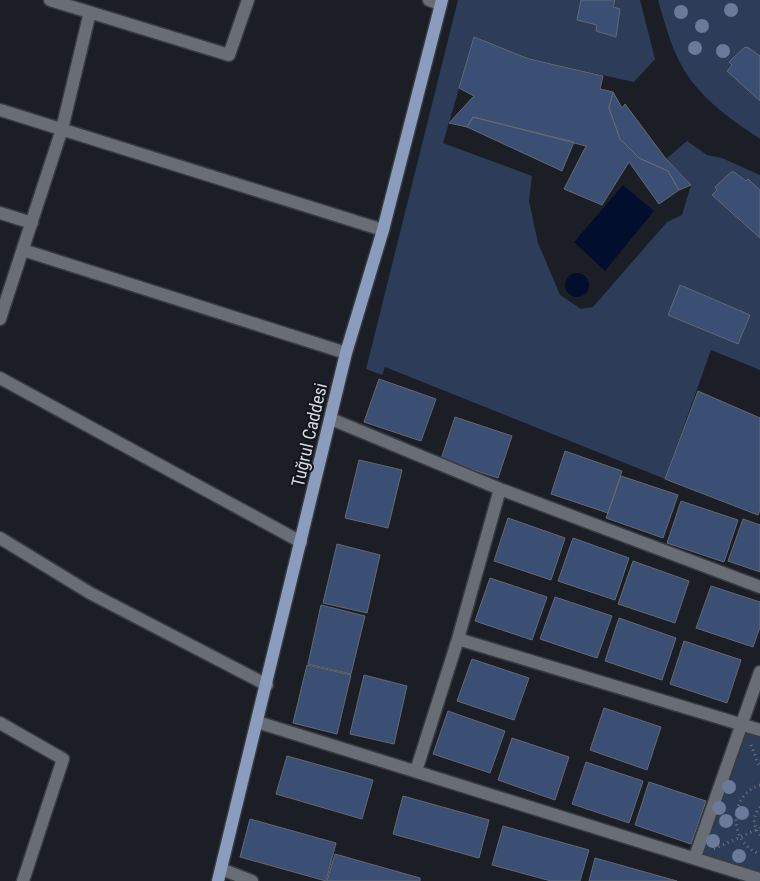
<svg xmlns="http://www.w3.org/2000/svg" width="760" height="881" font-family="'Roboto Condensed',sans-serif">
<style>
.green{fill:#2c3c59}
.water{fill:#020e2d}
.building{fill:#3b4e73;stroke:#646971}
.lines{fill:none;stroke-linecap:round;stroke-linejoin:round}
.minor-casing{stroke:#383b40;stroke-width:15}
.major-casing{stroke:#383b40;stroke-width:15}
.path{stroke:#71757a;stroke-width:3;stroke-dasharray:1 4;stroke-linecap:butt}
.minor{stroke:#696d75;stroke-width:12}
.major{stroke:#8b9dbf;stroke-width:12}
.tree{fill:#6a7a98}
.labels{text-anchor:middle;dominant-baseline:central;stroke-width:4;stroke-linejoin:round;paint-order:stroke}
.street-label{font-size:18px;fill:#d8dbdf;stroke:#12151c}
</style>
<rect width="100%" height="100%" fill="#1b1f25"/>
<path class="green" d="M458,0H640L655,59L634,82L529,59L474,37L443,143L532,176L529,201L538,243L560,295L581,309L593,307L667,222L682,215L691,185L666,159L687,141L707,155L722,158L760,175V370L711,350L665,479L385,367L382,375L366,369Z
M658,0H760V139C735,122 708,104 690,79C673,56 666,27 658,0Z
M742,724L760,730V879L695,857Z"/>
<path class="water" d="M623,185L654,211L605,271L574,242Z
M565 285a12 12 0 1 1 24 0a12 12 0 1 1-24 0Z"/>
<path class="building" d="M581,0H615L613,7L620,9L616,37L596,31L597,25L577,20Z
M474,37L529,59L603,76L600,89L613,92L609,108L620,139L639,158L668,171L679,190L659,204L629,162L602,205L564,189L586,146L473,117L467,127L449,123L474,96L459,88Z
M745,47L749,48L760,56V101L727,71L732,65L729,62Z
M613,92L622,108L625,104L666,159L691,185L679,190L668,171L639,158L620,139L609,108Z
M473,117L574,142L562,171L467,127Z
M731,172H734L746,181L748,179L760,190V238L712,195L717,190L715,187Z
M680,285L750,315L738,344L668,315Z
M379,379L436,399L421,441L364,422Z
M698,391L760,418V510L758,515L665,479Z
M455,417L512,436L498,478L441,459Z
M565,451L622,471L608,513L551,494Z
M359,460L402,470L388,528L345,518Z
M621,476L678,495L663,538L606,518Z
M681,501L738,520L724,562L667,543Z
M508,518L565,538L551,580L494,561Z
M743,519L760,525V572L728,561Z
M573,538L629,558L615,600L558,581Z
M337,544L380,555L367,613L323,603Z
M633,561L689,581L675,623L618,604Z
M490,578L547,597L532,640L475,621Z
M711,586L760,602V627L753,647L696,628Z
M555,597L612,616L597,658L540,639Z
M321,605L365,616L351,674L308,664Z
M619,618L676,638L662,680L605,661Z
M684,641L741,660L727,703L670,684Z
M472,659L529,678L514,720L457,701Z
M307,665L351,675L337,734L293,723Z
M364,675L407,686L394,744L350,734Z
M604,708L661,727L647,770L590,750Z
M448,711L505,731L490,773L433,754Z
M512,738L569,757L555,800L498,780Z
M287,756L373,780L362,819L276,794Z
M586,762L643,781L629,823L572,804Z
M649,782L706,801L691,844L635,825Z
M403,796L489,820L479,858L393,834Z
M250,819L336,843L326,881L240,857Z
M503,826L589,850L580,881H551L492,865Z
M335,854L420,878V881H327Z
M595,858L677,881H589Z"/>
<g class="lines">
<g class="minor-casing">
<path id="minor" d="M50,0L229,55L248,0
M429,0L440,4
M0,110L383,230
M0,213L32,223
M23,250L346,353
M0,319L62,129L90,12
M0,378L301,542
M331,419L500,489L760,587
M0,538L90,593L267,685
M458,639L760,730
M257,722L760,879
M0,723L63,759L23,881
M416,771L458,639L500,489
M695,857L760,672
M221,869L252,881"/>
</g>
<g class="major-casing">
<path id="major" d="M218,881L346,353L383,230L442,0"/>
</g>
<path class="path" d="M751,745L760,768
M760,785C728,795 728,843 760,854
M760,807C752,816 753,826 760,835
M714,849L760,828"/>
<use href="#minor" class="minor"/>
<use href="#major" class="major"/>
</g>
<g class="tree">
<circle cx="731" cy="10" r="7"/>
<circle cx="681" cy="12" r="7"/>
<circle cx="702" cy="26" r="7"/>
<circle cx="695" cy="48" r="7"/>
<circle cx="723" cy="51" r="7"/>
<circle cx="729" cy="787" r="7"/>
<circle cx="719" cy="808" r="7"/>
<circle cx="742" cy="813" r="7"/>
<circle cx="726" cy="821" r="7"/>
<circle cx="713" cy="841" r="7"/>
<circle cx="739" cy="856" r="7"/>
</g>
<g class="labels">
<g class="street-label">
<text transform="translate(309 435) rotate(-77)">Tuğrul Caddesi</text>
</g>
</g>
</svg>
